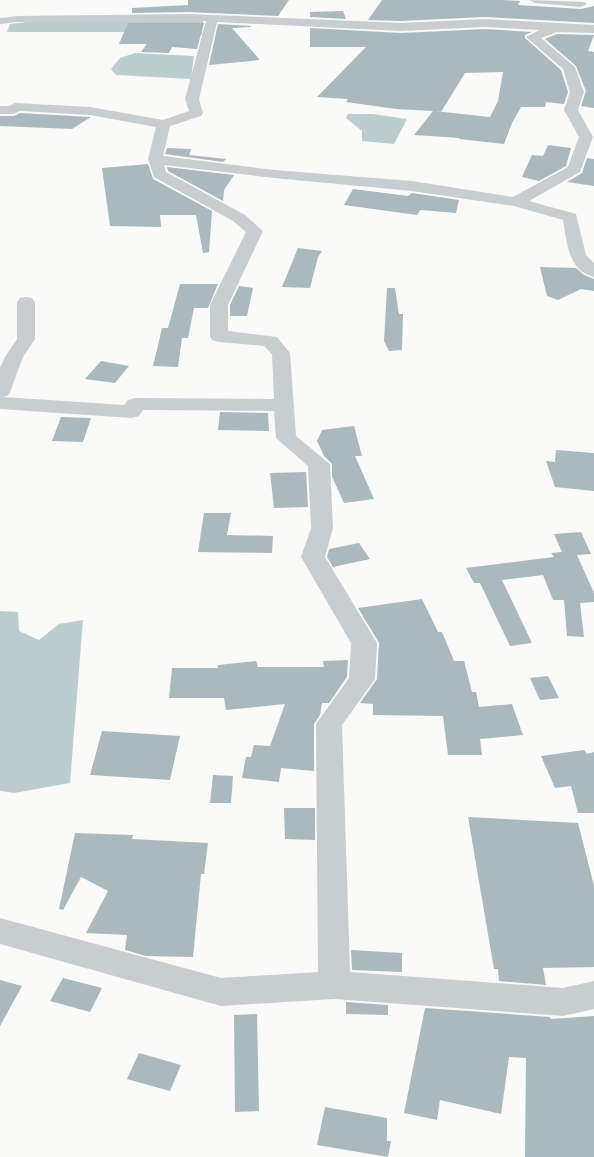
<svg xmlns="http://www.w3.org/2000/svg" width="594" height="1157" font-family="Signika,sans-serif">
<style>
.water{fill:#bdcdcf}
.building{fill:#abb8bd;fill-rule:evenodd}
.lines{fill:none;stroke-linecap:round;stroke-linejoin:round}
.minor{fill:#c8cdd0;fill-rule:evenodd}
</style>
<rect width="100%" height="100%" fill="#fafaf8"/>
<path class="water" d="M177,17L203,21L202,35L134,32H7L10,24L44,20Z
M135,53L194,56L191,79L116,75L111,69L120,58Z
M348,114H373L407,119L394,144L362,141V131L346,118Z
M0,611L18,612L19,631L39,640L59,624L83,620L70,783L14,793L0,791Z"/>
<path class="building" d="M188,0H289L278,16L188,12L132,13V8L188,5Z
M382,0H503L520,1L518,5L581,9L594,6V23L485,17L401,21L368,20Z
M343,11L346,19L310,17V12Z
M128,23H204L197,49L172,47L169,53L141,52L147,44H119Z
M218,24L251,26V27L232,28L260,60L209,65Z
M310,28L401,33L485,29L532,32L525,35V38L561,70L568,92L564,104L546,102L545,107H521L512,123L504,144L459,139L460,138L414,135L433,111L396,109L346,102L348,99L317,97L366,47H310ZM503,72L498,101L490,117L434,111L441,112L465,73Z
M557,34L594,35L588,51L594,52V108L581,106L586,91L576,66L545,39Z
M20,113L90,117H91L72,129L0,126V116H14Z
M548,145L571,148L566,166L539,181L522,177L532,155L543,156Z
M167,148L191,149L189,155L226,159L223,162L165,154Z
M587,158L594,159V186L567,182L582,173Z
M148,164L153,179L212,211L209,252L203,253L196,215H160L161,227L110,226L102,168Z
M167,167L234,175L224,190L223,201L168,171Z
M353,189L408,196L412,193L459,200L456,213L420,210L417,215L344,205Z
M298,248L322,251L318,257L310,288L282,287Z
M540,267L576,268L584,275L594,279V291L581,289L558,300L547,296Z
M180,284H218L208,308H194L188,338H182L178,367L153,366L162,328H168Z
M239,286L253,288L247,316H230V305Z
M387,288H395L399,314H403L402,350L389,351L384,341Z
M101,361L129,366L115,383L85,379Z
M220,412L268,413L269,431L218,430Z
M61,417L91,418L83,442L52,441Z
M354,426L362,456H355L374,499L344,503L332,477V464L324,456L317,441L322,430Z
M556,450L594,453V491L555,487L546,461L555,462Z
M306,472L308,507L274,508L270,473Z
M204,513H231L227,535L273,536L272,553L198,552Z
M581,532L591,554L577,555L594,593V602L580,603L584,637L567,636L564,600H553L543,575L502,580L532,643L510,646L480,583H474L466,568L554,557L551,553L562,552L554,534Z
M359,543L370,559L333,567L327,557L329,549Z
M422,599L438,632H442L454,661H464L472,692H476L479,707L512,704L523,735L480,739L482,755H448L443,716L373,715V704L360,703L377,679L379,643L358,608Z
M348,660L347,677L329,703H322L320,715L314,724V771L281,768L279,782L242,778L246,757H251L254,745L270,746L285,704L226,710L224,698H169L172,668H218V665L256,661L258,667H324L323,661Z
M548,676L559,698L540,700L530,678Z
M102,731L180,736L170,780L90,775Z
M584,750L587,754L594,752V813H578L571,786L555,788L541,756Z
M213,775L233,776L231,803H210Z
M284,808H315V840L285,839Z
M468,817L578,823L594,886V967L543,968L546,985L499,981L498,969H494Z
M75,833L133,835L132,839L208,843L204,874H201L193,957L146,956L125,950L127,935L86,933L108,891L81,877L63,910L59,909Z
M351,950L402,953V972L352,970Z
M63,978L102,988L90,1012L50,1001Z
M0,980L22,986L0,1026Z
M346,1002L388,1005V1015L346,1014Z
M425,1008L550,1017L551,1019L594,1016V1157H525L526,1058L509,1057L501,1114L440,1100L437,1120L404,1113Z
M257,1014L259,1111L235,1112L234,1015Z
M139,1053L181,1065L170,1091L127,1079Z
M325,1107L387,1118V1141H391L388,1157L317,1145Z"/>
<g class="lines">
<path class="minor" d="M529,0L585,2L587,4L581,7L535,3Z
M188,14L401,23L485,19L594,25V33L557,32L541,38L575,67L584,92L578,110L593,137L580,172L529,201L576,214L586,255L594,263V277C568,271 567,242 563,220L514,206L412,191L274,178L164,165L166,172L245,215L263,231L228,305V331L277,337L290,353L296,436L330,464L333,528L325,557L377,643L375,679L342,725L350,972L563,988L594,981V1009L563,1016L334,999L221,1006L0,944V918L221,978L318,972L316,724L349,678L351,643L301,557L311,528L308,466L276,438L274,411L143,410L139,416L132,418L0,409V368L5,357L17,339V302L20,298L26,297L32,298L35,302V339L23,357L10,392L7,396L3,397L124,405L128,400L135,398L274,399L272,354L264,346L219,342L212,340L210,336V305L246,232L233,221L154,177L148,159L156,127L90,115L20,111L14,114H0V106H9L15,103L90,107L163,120L189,111L185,99L206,21L18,22L0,24V18L18,16ZM217,22L401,31L485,27L539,30L526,37L563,69L570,92L564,110L579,137L568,167L513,197L412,181L274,170L163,156L170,126L201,116L203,113L199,99Z"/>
</g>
</svg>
